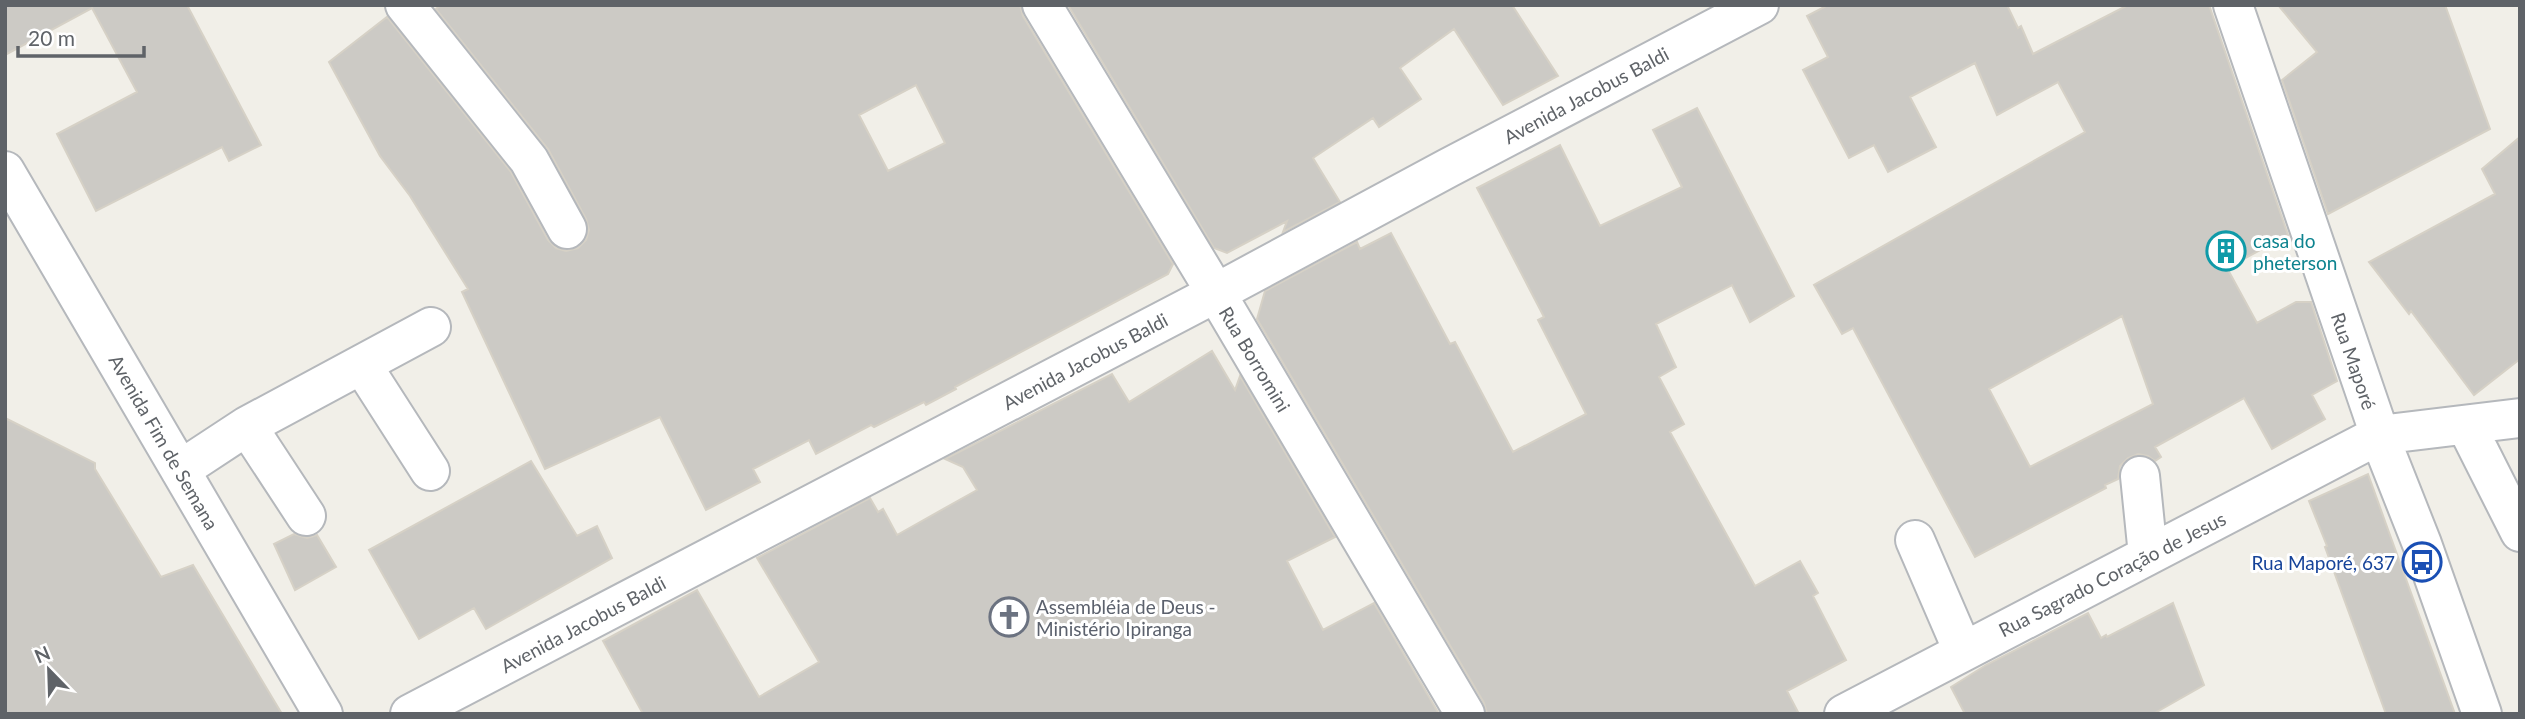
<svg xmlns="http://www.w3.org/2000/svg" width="2525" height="719" font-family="Lato,sans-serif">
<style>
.building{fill:#cccac5;stroke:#d6d1c6;stroke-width:2;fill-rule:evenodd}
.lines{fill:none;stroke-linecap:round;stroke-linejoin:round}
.minor-casing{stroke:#b5b8bc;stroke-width:42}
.minor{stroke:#fff;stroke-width:38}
.labels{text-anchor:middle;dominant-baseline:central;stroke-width:6;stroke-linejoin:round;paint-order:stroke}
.street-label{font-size:19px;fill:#5f6368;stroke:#fff}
.culture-label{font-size:19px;fill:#0d838f;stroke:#fff;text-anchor:start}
.transit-label{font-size:19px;fill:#164399;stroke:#fff;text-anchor:end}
.worship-label{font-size:19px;fill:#5b616d;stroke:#fff;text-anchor:start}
</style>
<rect width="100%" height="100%" fill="#f1efe8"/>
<path class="building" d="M5,5H187L261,145L229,161L222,147L96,211L57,134L137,92L92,8L5,55Z
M441,5H1020L1023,16L1173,264L1168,274L955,387L956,389L926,405L924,402L874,427L871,425L816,454L809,440L753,469L760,482L706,510L660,417L545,469L462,292L468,289L410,196L380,156L329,62L387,17L511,172L548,240L556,248L566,251L578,248L586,240L589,230L586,219L548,149L436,9ZM916,85L945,143L888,171L859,115Z
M1068,5H1512L1558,76L1503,105L1454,29L1400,68L1421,99L1379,127L1373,118L1313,158L1340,202L1283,232L1287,221L1227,253L1214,248Z
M1828,5H2007L2018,28L2021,26L2033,54L2128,5H2209L2288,235L2227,268L2257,323L2296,302H2311L2337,381L2312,395L2325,419L2272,449L2244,398L2155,447L2161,457L2155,461L2148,456L2138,454L2128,458L2120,466L2118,479L2105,485L2106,488L1975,557L1853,328L1842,334L1814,285L2085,132L2058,82L1997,115L1975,63L1910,97L1936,147L1888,172L1874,145L1849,158L1803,70L1828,57L1807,16ZM2122,316L2153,404L2030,467L1989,389Z
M2278,5H2445L2490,129L2328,214L2282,80L2317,52Z
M1697,108L1794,296L1750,322L1732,285L1656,324L1676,367L1659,377L1684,424L1670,432L1755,586L1800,561L1818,593L1813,596L1846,660L1787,691L1799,714H1487L1484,703L1257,319L1265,291L1357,242L1360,249L1391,233L1450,344L1455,342L1513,452L1586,414L1538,320L1544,317L1477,188L1560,145L1600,226L1682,187L1653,130Z
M2520,137V359L2474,395L2411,311L2409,314L2369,262L2495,194L2482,169Z
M1212,351L1235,390L1240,376L1335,537L1287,561L1323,630L1374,603L1439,714H643L603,641L697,590L759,697L819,662L757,558L870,498L878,512L883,509L897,535L977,490L963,467L945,459L1112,374L1129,402Z
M5,418L95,463V469L161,577L193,565L282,714H5Z
M531,461L577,536L597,526L612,558L486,629L474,608L419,639L369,550Z
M2368,474L2386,524L2455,714H2386L2325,547L2327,546L2309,501Z
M294,534L307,538L317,535L336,567L295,590L274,544Z
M2173,603L2204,685L2153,714H1965L1951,687L1986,665L2088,613L2101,638L2106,635L2107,637Z"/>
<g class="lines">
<g class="minor-casing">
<path id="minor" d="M405,5L529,160L567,229
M1042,5L1216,293L1465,714
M2233,5L2386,453L2422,544L2482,714
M5,171L323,714
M362,365L430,471
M2466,425L2520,532
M247,426L306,516
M180,470L247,426L431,327
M2140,476L2148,555
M1915,540L1963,651
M410,714L1216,293L1448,168L1759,5
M1844,714L2379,435L2520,418"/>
</g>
<use href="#minor" class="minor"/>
</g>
<defs>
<g id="building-ring" transform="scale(2.0125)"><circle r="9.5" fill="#fff" stroke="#0f9aa8" stroke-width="1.5"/><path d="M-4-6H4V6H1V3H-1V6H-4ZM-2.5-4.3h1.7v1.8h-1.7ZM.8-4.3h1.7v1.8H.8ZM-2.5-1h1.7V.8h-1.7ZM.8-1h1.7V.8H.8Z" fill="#0f9aa8"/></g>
<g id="bus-ring" transform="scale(2.0125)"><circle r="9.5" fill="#fff" stroke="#1a4fb4" stroke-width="1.5"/><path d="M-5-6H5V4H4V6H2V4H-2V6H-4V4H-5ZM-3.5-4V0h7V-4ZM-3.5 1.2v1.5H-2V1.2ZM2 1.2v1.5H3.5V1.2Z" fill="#1a4fb4"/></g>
<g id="church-ring" transform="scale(2.0125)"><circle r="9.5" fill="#fff" stroke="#6b7280" stroke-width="1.5"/><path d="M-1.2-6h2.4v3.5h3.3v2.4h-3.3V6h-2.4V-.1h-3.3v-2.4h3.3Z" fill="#6b7280"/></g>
</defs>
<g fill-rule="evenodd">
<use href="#building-ring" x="2226" y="251"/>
<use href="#bus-ring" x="2422" y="562"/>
<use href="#church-ring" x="1009" y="617"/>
</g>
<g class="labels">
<g class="street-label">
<text transform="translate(1586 95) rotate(-28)">Avenida Jacobus Baldi</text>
<text transform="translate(1255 359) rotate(59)">Rua Borromini</text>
<text transform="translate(1085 361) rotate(-28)">Avenida Jacobus Baldi</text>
<text transform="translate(2354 361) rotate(71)">Rua Maporé</text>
<text transform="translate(164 442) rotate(60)">Avenida Fim de Semana</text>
<text transform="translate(2112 574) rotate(-27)">Rua Sagrado Coração de Jesus</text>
<text transform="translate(583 624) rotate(-28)">Avenida Jacobus Baldi</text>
</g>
<g class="culture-label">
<text x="2253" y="240">casa do<tspan x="2253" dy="22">pheterson</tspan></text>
</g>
<g class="transit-label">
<text x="2395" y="562">Rua Maporé, 637</text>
</g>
<g class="worship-label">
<text x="1036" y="606">Assembléia de Deus -<tspan x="1036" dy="22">Ministério Ipiranga</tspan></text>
</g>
</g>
<rect width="2525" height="719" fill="none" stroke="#5f6368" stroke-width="14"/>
<g transform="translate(49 670) rotate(337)" stroke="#ffffff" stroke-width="5" paint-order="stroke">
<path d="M0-5L12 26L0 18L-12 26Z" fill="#5f6368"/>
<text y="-10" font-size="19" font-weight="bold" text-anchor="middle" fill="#5f6368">N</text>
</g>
<path d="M18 46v10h126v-10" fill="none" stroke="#5f6368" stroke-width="3.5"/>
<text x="28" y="46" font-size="21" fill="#5f6368" stroke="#ffffff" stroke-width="5" paint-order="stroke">20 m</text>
</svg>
